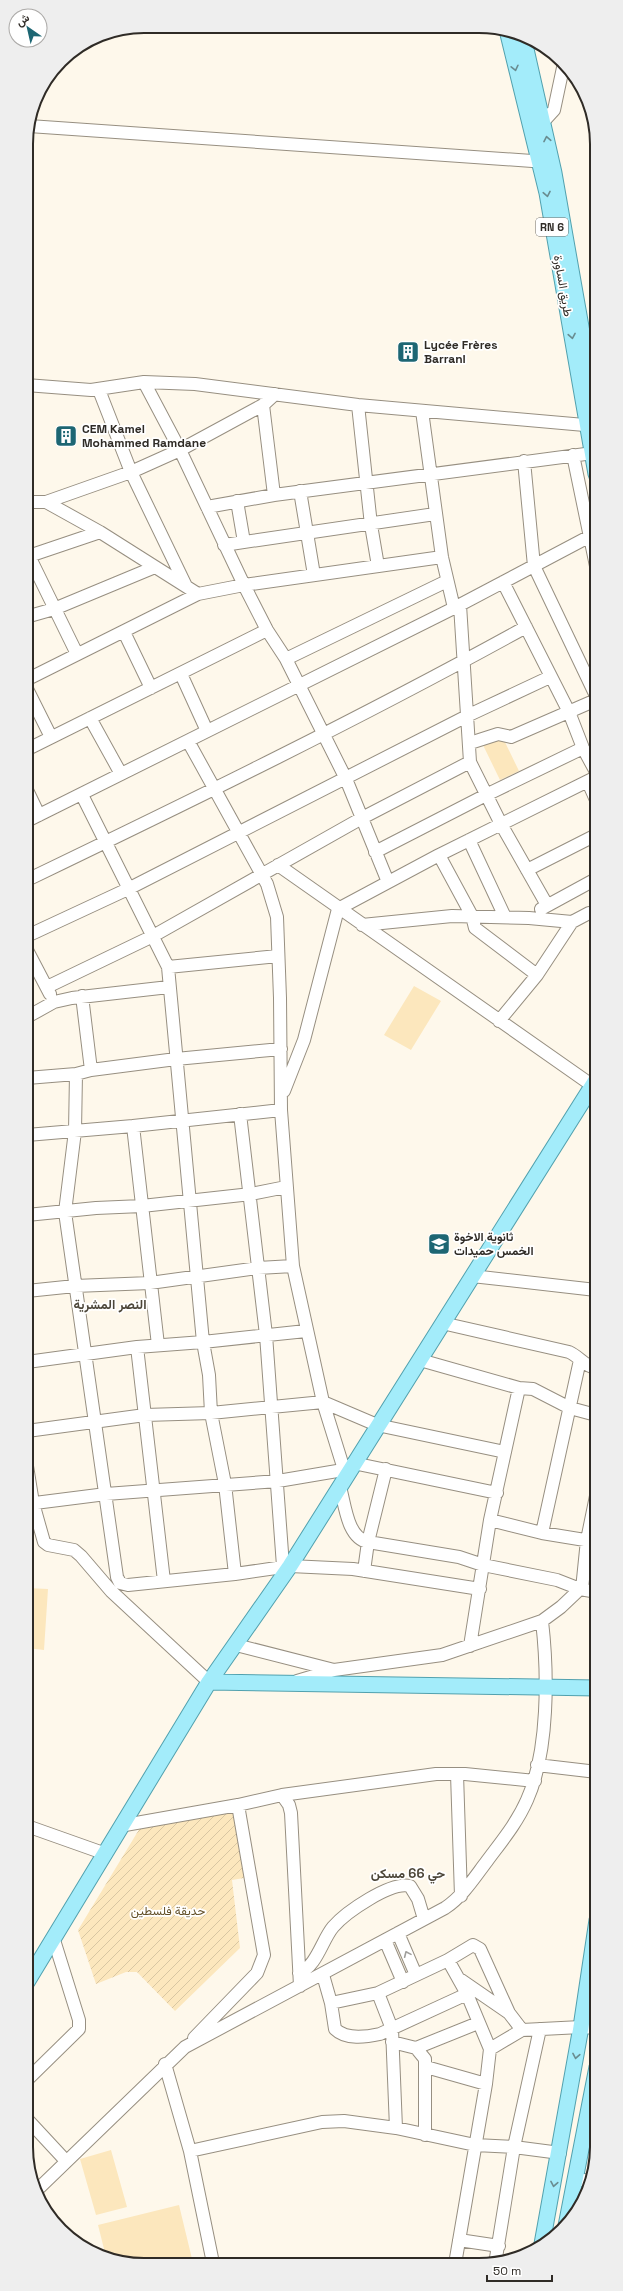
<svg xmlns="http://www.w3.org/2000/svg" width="623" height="2291" font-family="'Space Grotesk',Vazirmatn,sans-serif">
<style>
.garden{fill:url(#garden-furrows)}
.pitch{fill:#fce7bd}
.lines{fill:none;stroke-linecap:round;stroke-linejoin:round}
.minor-casing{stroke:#978f81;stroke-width:14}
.major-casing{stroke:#52a1ae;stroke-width:17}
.minor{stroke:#fff;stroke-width:12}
.major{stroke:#a3ecfa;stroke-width:15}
.oneway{stroke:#698c90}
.oneway2{stroke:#a1a09d}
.labels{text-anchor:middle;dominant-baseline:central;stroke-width:3.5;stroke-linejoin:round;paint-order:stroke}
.shield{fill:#fff;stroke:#6d6b67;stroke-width:1}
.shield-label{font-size:11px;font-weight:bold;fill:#2f2b26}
.street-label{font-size:12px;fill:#2f2b26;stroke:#fff}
.poi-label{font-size:12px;font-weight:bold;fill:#2f2b26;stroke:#fff;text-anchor:start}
.park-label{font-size:12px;fill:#614e26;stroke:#fff}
.neighbourhood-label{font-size:13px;font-weight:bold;fill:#4c4639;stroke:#fff}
.rim{fill:none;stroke:#2f2b26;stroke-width:2}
</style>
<defs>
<pattern id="garden-furrows" width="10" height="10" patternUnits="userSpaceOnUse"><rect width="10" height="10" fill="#fce7bd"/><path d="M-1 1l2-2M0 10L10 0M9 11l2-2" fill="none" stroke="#d8c6a2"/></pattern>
</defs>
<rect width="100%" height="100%" fill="#fef8eb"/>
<path class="garden" d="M234,1810L244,1878L232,1880L240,1948L175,2011L137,1972H126L96,1984L78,1930L140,1828Z"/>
<path class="pitch" d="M502,736L519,771L500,780L483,745Z
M414,986L441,1001L411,1050L384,1035Z
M27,1588L48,1589L44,1650L27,1648Z
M111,2150L127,2207L96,2215L80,2159Z
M179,2205L193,2263H121L106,2257L98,2225Z"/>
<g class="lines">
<g class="minor-casing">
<path id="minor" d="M543,122L554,110L564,63
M29,126L546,162
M144,382L180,450L244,585L267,630L286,659L346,779L388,882
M26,385L91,390L144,382L195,384L358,405L596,426
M99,390L131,472L186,586
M263,405L274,495
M358,405L371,525L378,566
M422,411L442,557L454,608
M573,455L596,566
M524,461L534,566L596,696
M300,491L314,575
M237,501L244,542
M26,502H46L100,532L198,594L244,585L442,557
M46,502L131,472L180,450L263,405L275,394
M207,507L274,495L593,453
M224,545L435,514
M29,556L77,654
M26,557L100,532
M503,582L569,712L583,748L596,772
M460,605L470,762L501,824L547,905
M26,617L54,609L155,567
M124,632L151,688
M286,659L447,581
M181,674L207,731
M26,680L198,594
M26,687L51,737
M90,718L121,774
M188,741L267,884L277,917L280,998L281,1110L293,1266L323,1402L346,1476
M470,743L498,734L511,737L596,700
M26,750L267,630
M588,782L596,800
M27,790L39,815
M82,795L168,967L203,1342L209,1375L211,1413L225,1484L235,1574
M27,821L454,608L596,533
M469,840L505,917
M375,852L486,795L583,748
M439,855L472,916L475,928L537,975
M278,865L593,1086
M527,870L596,835
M27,880C195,799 363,717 526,627
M541,909L596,879
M362,925L452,916L529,918L572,922L589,913L596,914
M27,936L128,889L469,715L550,677
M27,950L50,994
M168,967L278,956
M47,987L153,936L362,818L470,762
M82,996L91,1070
M27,1017L54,1002L72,998L169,987
M499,1021L537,975L572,922
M76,1074L75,1131L65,1212L117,1577L120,1583L128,1585L235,1574L290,1566L353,1569L480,1589
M27,1078L76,1074L91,1070L176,1059L281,1049
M284,1091L304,1040L338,909L439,855L596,777
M240,1114L266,1335L283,1566
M133,1126L158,1345
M27,1135L133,1126L281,1110
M27,1215L96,1208L142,1206L251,1194L286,1187
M472,1276L596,1290
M27,1291L75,1286L150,1283L258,1268L293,1266
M442,1323L569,1352C580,1357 584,1366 596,1368
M137,1347L164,1581
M420,1360L519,1388L533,1389L570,1408L596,1415
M27,1362L137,1347L203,1342L306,1331
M27,1431L145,1415L211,1413L323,1402L377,1425L505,1452
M353,1463L497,1493
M27,1466L33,1503L44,1542L48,1545L74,1550L81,1556L111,1591L209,1682
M340,1487C345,1504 347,1538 368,1542L386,1469
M27,1504L106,1494L278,1481L343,1470
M490,1520L542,1533L597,1542
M542,1533L580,1360
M364,1571L368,1542L459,1557L483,1565L557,1580L580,1589
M582,1589L587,1540L596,1496
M236,1645L334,1670
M470,1646L490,1520L519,1388
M297,1681L334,1670L442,1655L542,1621L561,1607L580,1589L597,1592
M537,1765L597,1772
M457,1774L461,1896
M282,1795L436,1774H465L535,1781
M125,1825L238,1805L282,1795L289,1805L291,1813L300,1986
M27,1826L106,1854
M398,1933L416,1975
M385,1940L403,1982
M448,1960L467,1994L490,2049L486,2084L455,2264
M299,1973C317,1966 322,1940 333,1927C346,1912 391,1881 410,1886L418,1899L424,1919
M323,1975L331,2003L335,2029C346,2040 366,2037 380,2034L467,1994
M461,1980L509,2013L522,2030
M378,1993L392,2029L396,2128
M331,2003L378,1993L448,1960L473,1945L480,1949L509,2013
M194,2038L257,1973L264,1955L238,1805
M392,2042L416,2048L425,2059V2135
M416,2048L478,2023
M490,2049L522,2030L581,2027L597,2028
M165,2064L190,2151L213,2263
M426,2067L486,2084
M27,2080L79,2029V2020L54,1940
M27,2119L66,2161
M190,2151L322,2122L344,2121L396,2128L475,2145L514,2147L560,2153
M576,2179L590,2181
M36,2191L185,2047L445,1908C463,1896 474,1878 487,1861C501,1842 517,1823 527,1800C549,1751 548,1673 542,1621
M459,2240L499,2246
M495,2264L514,2147L540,2029"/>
</g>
<g class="major-casing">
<path id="major" d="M507,30L547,193L596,474
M523,36L554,173L596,412
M209,1682L597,1688
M27,1982L209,1682L290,1566L596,1080
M566,2226L597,2067
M542,2244L581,2027L597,1920"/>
</g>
<use href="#minor" class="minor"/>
<use href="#major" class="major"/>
</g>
<defs><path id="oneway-chevron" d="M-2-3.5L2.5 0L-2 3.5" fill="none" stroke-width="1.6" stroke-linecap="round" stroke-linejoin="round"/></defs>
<g class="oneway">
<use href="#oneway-chevron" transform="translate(515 68) rotate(77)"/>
<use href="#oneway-chevron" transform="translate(547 139) rotate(-101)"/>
<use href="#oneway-chevron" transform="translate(547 194) rotate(79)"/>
<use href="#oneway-chevron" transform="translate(572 336) rotate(80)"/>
<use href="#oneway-chevron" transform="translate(576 2056) rotate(100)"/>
<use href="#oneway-chevron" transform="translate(554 2184) rotate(100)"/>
</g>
<use class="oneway2" href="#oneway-chevron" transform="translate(407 1954) rotate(-114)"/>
<defs>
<g id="building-square" transform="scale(1.15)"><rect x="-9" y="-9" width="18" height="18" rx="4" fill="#1d6673" stroke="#fff"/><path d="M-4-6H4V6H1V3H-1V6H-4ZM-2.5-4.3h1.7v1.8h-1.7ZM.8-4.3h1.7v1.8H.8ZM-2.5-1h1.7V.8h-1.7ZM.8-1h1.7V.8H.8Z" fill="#fff"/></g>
<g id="school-square" transform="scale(1.15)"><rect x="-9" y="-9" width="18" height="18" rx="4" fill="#1d6673" stroke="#fff"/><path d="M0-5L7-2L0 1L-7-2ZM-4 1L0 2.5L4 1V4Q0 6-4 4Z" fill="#fff"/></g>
</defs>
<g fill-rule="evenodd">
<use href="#building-square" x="408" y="352"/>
<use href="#building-square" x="66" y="436"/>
<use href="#school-square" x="439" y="1244"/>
</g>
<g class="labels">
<rect class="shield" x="536" y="218" width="32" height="18" rx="3"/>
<g class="shield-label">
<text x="552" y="227">RN 6</text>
</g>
<g class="street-label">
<text transform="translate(563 286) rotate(80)">طريق الساورة</text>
</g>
<g class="poi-label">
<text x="424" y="345">Lycée Frères<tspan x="424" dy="14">Barrani</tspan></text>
<text x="82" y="429">CEM Kamel<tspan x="82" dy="14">Mohammed Ramdane</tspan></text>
<text x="454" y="1237">ثانوية الاخوة<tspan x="454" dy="14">الخمس حميدات</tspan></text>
</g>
<g class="park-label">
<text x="168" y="1911">حديقة فلسطين</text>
</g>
<g class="neighbourhood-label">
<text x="110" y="1304">النصر المشرية</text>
<text x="408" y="1873">حي 66 مسكن</text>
</g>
</g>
<path d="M0 0H623V2291H0ZM144 33H479A111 111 0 0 1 590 144V2147A111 111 0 0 1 479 2258H144A111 111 0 0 1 33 2147V144A111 111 0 0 1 144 33Z" fill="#eee" fill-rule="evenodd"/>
<path class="rim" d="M144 33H479A111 111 0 0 1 590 144V2147A111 111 0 0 1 479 2258H144A111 111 0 0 1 33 2147V144A111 111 0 0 1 144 33Z"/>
<g transform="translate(28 28) rotate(326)"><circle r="19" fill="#ffffff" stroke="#acaaa8"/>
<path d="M0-3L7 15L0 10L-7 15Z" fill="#1d6673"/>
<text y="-6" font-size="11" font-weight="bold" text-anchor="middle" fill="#2f2b26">ش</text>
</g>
<path d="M487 2275v6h65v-6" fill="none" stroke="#2f2b26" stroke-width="2"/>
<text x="493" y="2275" font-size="12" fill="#2f2b26" stroke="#ffffff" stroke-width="3" paint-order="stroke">50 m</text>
</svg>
